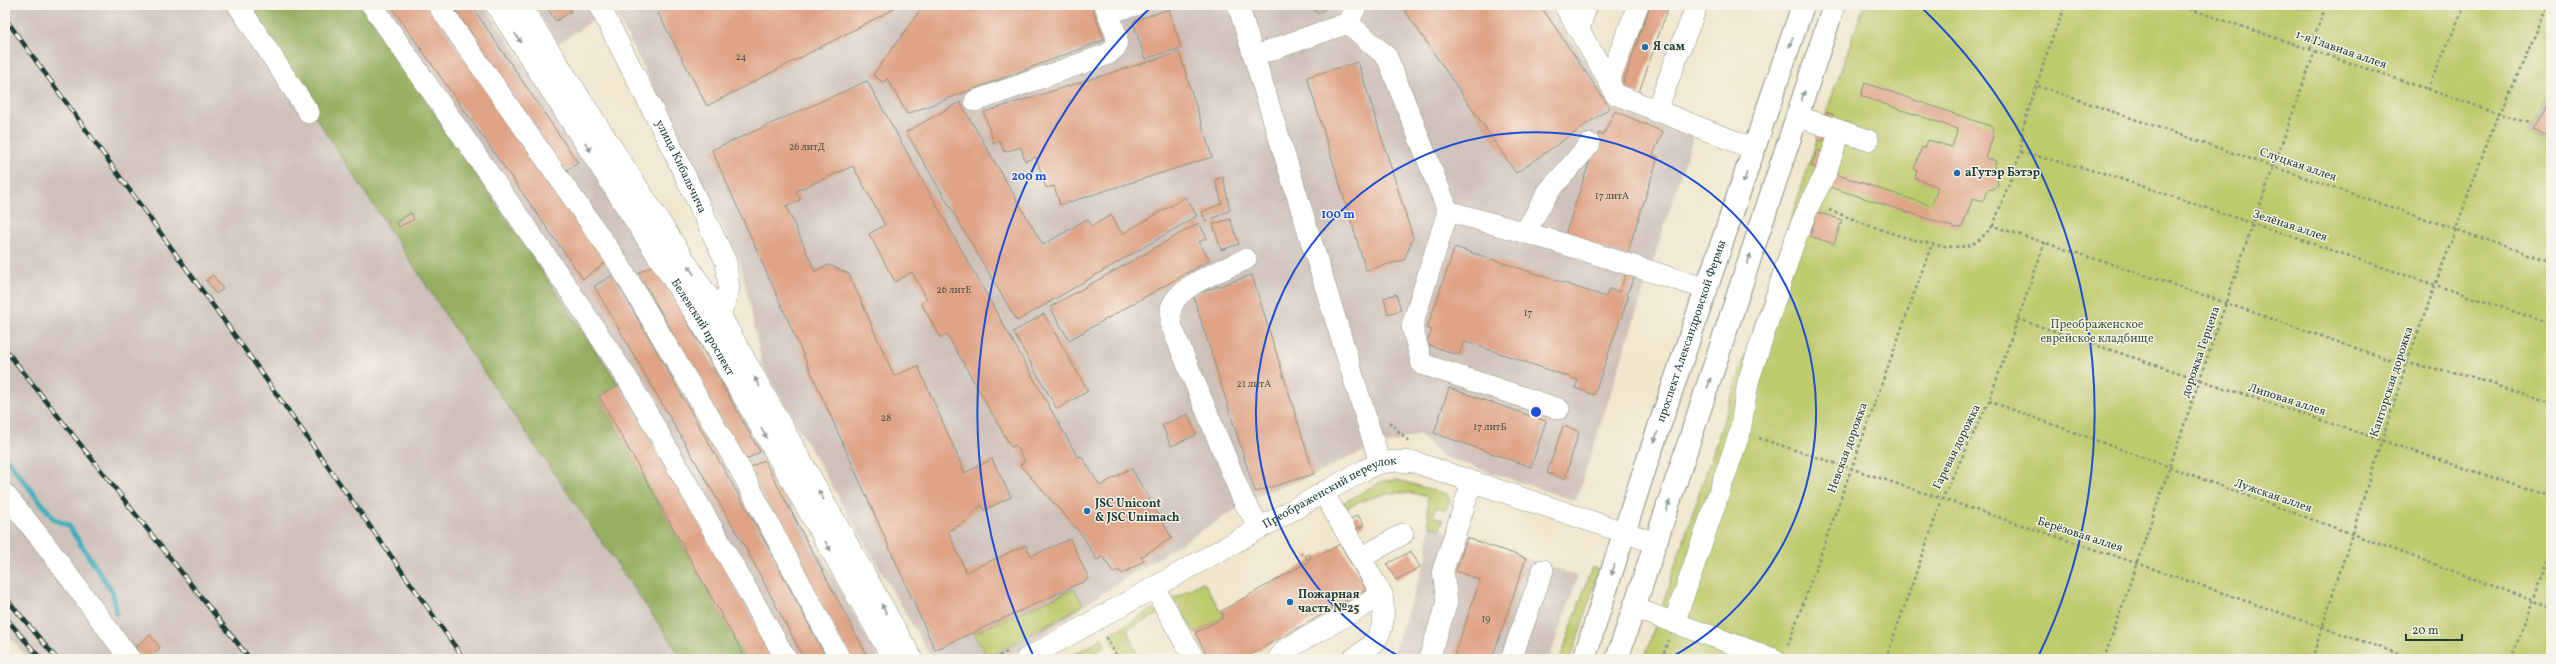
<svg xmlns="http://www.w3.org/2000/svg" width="2556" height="664" font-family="Vollkorn,serif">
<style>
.industrial{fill:#cec1ba}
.green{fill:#becb6d;stroke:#6e8450}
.forest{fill:#96af60;stroke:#5a764a}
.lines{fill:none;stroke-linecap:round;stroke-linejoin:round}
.stream{stroke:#3faebb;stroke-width:5.5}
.building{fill:#dfa385}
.minor-casing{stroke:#889281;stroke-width:22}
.major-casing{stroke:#889281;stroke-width:24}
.path{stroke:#889281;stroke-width:2.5;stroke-dasharray:3 3;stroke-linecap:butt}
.minor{stroke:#fff;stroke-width:21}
.major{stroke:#fff;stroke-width:22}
.rail-casing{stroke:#1f3d34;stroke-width:4.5}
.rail{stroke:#f7f3e8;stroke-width:3;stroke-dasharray:9;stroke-linecap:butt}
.oneway{fill:#8f9e9a}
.ring{fill:none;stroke:#1d4ed8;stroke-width:2}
.poi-dot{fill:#1f6fb2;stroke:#f7f3e8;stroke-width:1.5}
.labels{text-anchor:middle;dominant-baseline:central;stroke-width:3;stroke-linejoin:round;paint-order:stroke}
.number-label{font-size:10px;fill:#4f5648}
.poi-label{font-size:12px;font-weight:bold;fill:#1f3d34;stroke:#f7f3e8;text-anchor:start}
.street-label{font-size:12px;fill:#1f3d34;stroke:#f7f3e8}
.park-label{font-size:12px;fill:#3f593f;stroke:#f7f3e8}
.centre{fill:#1d4ed8;stroke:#f7f3e8;stroke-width:2}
.ring-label{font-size:12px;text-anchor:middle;font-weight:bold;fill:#1d4ed8;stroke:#f7f3e8;stroke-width:3;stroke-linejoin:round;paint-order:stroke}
</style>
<rect width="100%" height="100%" fill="#f7f3e8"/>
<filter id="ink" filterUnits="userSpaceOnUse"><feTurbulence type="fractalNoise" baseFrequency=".025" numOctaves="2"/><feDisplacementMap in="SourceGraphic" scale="8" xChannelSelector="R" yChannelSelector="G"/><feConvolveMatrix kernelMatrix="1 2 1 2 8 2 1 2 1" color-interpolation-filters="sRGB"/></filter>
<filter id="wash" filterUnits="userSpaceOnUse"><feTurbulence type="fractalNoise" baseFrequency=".012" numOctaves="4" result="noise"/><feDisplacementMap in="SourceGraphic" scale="16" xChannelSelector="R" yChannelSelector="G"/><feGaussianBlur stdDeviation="0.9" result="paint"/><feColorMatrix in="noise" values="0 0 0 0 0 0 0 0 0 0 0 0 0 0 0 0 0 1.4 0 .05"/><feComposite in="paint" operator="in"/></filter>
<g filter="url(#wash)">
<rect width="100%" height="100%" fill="#f1e7ce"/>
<path class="industrial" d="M5,5H242L470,352L683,659H28L5,631Z
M361,5H484L656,262L879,659H746L599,396L619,385Z
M533,5H592L598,17L558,44Z
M612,5H1548L1609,97L1695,131L1576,501L1442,456L1419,434L1349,457L1315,475L1259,495L1125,578L1006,659H932L762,365L740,261Z
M2551,92V137L2530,130Z
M1429,525L1578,576L1549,659H1391L1427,556Z"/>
<path class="green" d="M1864,5H2551V92L2530,130L2551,137V659H1644L1827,110Z
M1398,480L1447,494L1450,501L1446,510L1436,507L1433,516L1443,520L1440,529L1429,525L1427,496C1396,488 1368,496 1341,511L1339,505L1383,481Z
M1592,567L1599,569L1571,659H1560Z
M1202,582L1205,584L1224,617L1195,633L1177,603L1173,605L1172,603L1173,599Z
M1074,589L1083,605L988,658L974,633Z
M1152,609L1160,613L1127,629L1139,659H1122L1109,635Z
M1102,638L1106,647L1083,659H1067Z"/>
<path class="forest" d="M242,5H361L619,385L599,396L746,659H683L470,352Z"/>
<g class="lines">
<path class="stream" d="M5,457L54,519L68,525L113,593L116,613
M5,658L6,659"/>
</g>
<g id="blocks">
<path class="building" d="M390,5H426L607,262L583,279Z
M452,5H471L578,163L565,171Z
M545,5H568L571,11L556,21Z
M654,5H892L894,9L707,106Z
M924,5H1091L1104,40L907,114L887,78L884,83L873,75Z
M1311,5H1330L1318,14Z
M1401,5H1540L1610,108L1516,173Z
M1650,5H1669L1638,95L1621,89Z
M1169,9L1181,48L1145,59L1133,21Z
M1179,52L1212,157L1060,205L1054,186L1046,188L1036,157L1025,161L1021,147L1004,152L1000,141L994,144L984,112Z
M1358,62L1413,238L1404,260L1366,270L1307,77Z
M867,81L1077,456L1082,457L1100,486L1131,468L1172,538L1141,557L1144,561L1122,574L1119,570L1113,573L1103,556L1097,560L1082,535L1020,465L1025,461L1015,445L1011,447L947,334L941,338L921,303L927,299L912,272L895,282L869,234L885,225L853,166L796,191L800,200L786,206L815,271L829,265L849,274L894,376L918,366L965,473L992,459L1011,497L984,510L981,505L964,523L948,531L966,572L1026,545L1031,556L1070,539L1089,579L935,650L712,150Z
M1865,83L1993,127L1994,133L1986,158L1996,161L1992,174L1997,178L1998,185L1993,189L1987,190L1983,201L1973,198L1962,227L1956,228L1830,187L1835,174L1932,206L1938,187L1915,178L1917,170L1914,169L1922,147L1925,148L1928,140L1952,147L1958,129L1861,96Z
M2551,98V136L2533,129Z
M960,102L1043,245L1087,219L1092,226L1111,215L1122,234L1186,197L1197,216L1017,321L906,132Z
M1615,111L1663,132L1653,155L1658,157L1627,255L1565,235L1599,133L1603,135Z
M1826,112L1833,114L1830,123L1823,121Z
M1820,131L1826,133L1823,142L1817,140Z
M1817,150L1824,152L1818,169L1811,166Z
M1223,177L1230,210L1206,222L1202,212L1222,203L1215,180Z
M1817,212L1842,220L1834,244L1810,236Z
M411,213L414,219L399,227L396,222Z
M1230,219L1239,244L1221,250L1213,224Z
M1199,223L1207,238L1199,242L1210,260L1069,340L1050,307Z
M1455,247L1606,297L1609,289L1619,292L1627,271L1636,274L1626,295H1629L1594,395L1575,388L1578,380L1464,341L1459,355L1426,344L1432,330L1427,328Z
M655,264L760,452L743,461L639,273Z
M213,275L223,289L216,294L206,280Z
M613,275L767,545L827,659H804L749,554L594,286Z
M1252,275L1314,474L1255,492L1193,295Z
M1396,294L1401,310L1388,314L1384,298Z
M1044,314L1088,391L1057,409L1013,332Z
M619,385L775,659H746L599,396Z
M1449,388L1546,421L1531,467L1434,433Z
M1188,414L1196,435L1171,446L1162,425Z
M1563,426L1579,431L1565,479L1547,473Z
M764,460L869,659H851L749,468Z
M1358,515L1364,525L1354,530L1349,520Z
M1467,538L1526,558L1492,659H1453L1480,580L1456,571Z
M1340,544L1366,590L1248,656L1249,659H1209L1195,633L1224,617L1221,611Z
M1411,551L1420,567L1396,580L1387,564Z
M1309,554L1311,557L1308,560L1305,556Z
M150,635L160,648L145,659L135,647Z"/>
</g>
</g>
<g filter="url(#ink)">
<use href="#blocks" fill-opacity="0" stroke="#889281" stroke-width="1"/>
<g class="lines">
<g class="minor-casing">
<g id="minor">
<path d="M238,5L309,113"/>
<path d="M372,5L570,291L629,381L786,659"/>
<path d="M438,5L617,261L740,469L840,659"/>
<path id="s1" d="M496,5L703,326L893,659"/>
<path d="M520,5L720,315L912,659"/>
<path id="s2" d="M599,5L674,152L726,262L729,289L720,315L712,321"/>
<path d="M1238,5L1380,463"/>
<path d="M1564,5L1609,81"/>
<path d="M1638,5L1609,81L1615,94L1754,149"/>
<path d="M1108,13L1136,5"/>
<path d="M1348,23L1357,5"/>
<path d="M1579,29L1587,5"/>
<path d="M1268,51L1348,23L1387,57L1448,211L1554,241L1707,289"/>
<path d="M975,101L1108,54L1116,47L1117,37L1105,5"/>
<path d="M1656,112L1697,5"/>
<path d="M1796,116L1868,140"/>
<path d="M1448,211L1412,326L1422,364L1559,409"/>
<path d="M1525,233L1548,192L1590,144"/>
<path d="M1246,259C1226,269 1176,285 1171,309C1171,314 1171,320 1171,325L1244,502L1260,527"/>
<path d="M1323,492L1382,595C1387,628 1381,641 1353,659"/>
<path d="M5,494L42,540L130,659"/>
<path d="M1361,558L1403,534"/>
<path d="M1154,587L1194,659"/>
<path d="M1634,608L1774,659"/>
<path d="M1674,623L1740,432L1748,382L1794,242L1810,203L1825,175L1840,131"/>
<path id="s3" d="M1026,659L1364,470L1380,463L1396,461L1414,462L1656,543"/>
<path d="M1278,659L1285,650L1382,595"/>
<path d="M1429,659L1447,602L1443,570L1472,482"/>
<path d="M1511,659L1543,570"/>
</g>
</g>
<g class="major-casing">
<g id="major">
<path id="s4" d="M1584,659L1641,480L1803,5"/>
<path d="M1617,659L1834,5"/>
</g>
</g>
<path class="path" d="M2178,5L2528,123
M2310,49L2326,5
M2038,86L2551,262
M2427,90L2465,5
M2021,152L2103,173L2551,324
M1829,210C1862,222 1938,255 1970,245C1979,242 1986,233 1993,226L2154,278L2387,359L2467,375L2551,405
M1993,226L2021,152L2023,127L2052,38L2066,5
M2018,319L2551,497
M1989,401L2551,607
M1389,422L1410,442
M1759,438L2136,563L2414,659
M1106,637L1118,659
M1788,645L1932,244
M994,659L1007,652
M1662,659L1668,640
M1886,659L1942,499L1989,401L2045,242
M2104,659L2253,224L2315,51
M2312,659L2407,362L2498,114L2505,104L2548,5
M2511,659L2551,554"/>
<use href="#minor" class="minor"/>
<use href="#major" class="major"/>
<g class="rail-casing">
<path id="rail" d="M5,18L246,351L464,659
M5,349L250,659
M5,597L57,659
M5,617L41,659"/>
</g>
<use href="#rail" class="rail"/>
</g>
<defs><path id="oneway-solid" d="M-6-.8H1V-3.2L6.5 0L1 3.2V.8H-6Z"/></defs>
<g class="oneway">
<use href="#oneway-solid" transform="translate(518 38) rotate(57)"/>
<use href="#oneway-solid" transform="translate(1791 42) rotate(109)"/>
<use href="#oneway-solid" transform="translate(1803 96) rotate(-71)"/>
<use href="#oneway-solid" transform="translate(588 147) rotate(57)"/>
<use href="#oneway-solid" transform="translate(1745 178) rotate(108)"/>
<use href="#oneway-solid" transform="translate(1749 259) rotate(-72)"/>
<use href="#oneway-solid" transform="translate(691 270) rotate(-123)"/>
<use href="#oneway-solid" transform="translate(757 382) rotate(-119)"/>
<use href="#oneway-solid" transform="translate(1709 383) rotate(-72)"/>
<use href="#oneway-solid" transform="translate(764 433) rotate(60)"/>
<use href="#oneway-solid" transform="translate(1656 437) rotate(109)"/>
<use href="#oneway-solid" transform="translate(821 495) rotate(-119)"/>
<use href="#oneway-solid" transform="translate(1668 506) rotate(-72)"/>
<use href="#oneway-solid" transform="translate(828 546) rotate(60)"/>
<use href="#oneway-solid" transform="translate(1613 570) rotate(107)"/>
<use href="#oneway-solid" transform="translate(884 609) rotate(-119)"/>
</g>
</g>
<g class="ring">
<path d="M1402 658A280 280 0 1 1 1670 658"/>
<path d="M1034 657A559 559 0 0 1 1151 7M1921 7A559 559 0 0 1 2038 657"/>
</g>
<g class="poi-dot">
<circle cx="1645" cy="47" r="4"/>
<circle cx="1957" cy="173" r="4"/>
<circle cx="1087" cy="511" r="4"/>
<circle cx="1290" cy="602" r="4"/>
</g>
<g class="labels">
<g class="number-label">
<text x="741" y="57">24</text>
<text x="807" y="147">26 литД</text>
<text x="1612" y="196">17 литА</text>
<text x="954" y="290">26 литЕ</text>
<text x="1528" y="313">17</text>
<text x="1254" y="384">21 литА</text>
<text x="886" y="418">28</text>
<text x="1490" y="427">17 литБ</text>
<text x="1486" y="619">19</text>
</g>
<g class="poi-label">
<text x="1653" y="47">Я сам</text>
<text x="1965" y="173">аГутэр Бэтэр</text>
<text x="1095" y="504">JSC Unicont<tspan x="1095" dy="14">&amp; JSC Unimach</tspan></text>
<text x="1298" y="595">Пожарная<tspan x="1298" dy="14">часть №25</tspan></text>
</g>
<g class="street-label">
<text transform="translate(2341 50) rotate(19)">1-я Главная аллея</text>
<text transform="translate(2298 165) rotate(19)">Слуцкая аллея</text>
<text stroke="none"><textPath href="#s2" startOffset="181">улица Кибальчича</textPath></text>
<text transform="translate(2290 226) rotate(18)">Зелёная аллея</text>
<text stroke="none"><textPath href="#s1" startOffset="383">Белевский проспект</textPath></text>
<text stroke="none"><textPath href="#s4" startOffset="345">проспект Александровской Фермы</textPath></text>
<text transform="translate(2201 352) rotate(-71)">дорожка Герцена</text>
<text transform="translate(2392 382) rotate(-72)">Канторская дорожка</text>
<text transform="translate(2287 400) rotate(18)">Липовая аллея</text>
<text transform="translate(1957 447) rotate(-64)">Гаревая дорожка</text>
<text transform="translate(1848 448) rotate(-70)">Невская дорожка</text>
<text stroke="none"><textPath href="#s3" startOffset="347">Преображенский переулок</textPath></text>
<text transform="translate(2273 496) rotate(19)">Лужская аллея</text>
<text transform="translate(2080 535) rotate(18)">Берёзовая аллея</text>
</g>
<g class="park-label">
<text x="2097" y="325">Преображенское<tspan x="2097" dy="14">еврейское кладбище</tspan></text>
</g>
</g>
<circle cx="1536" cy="412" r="6" class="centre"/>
<g class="ring-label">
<text x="1029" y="180">200 m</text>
<text x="1338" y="218">100 m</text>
</g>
<rect width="2556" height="664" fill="none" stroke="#f7f3e8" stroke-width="20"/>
<path d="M2406 634v6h56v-6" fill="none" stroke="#1f3d34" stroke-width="2"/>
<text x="2412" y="634" font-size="12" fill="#1f3d34" stroke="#f7f3e8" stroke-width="3" paint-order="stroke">20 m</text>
</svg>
